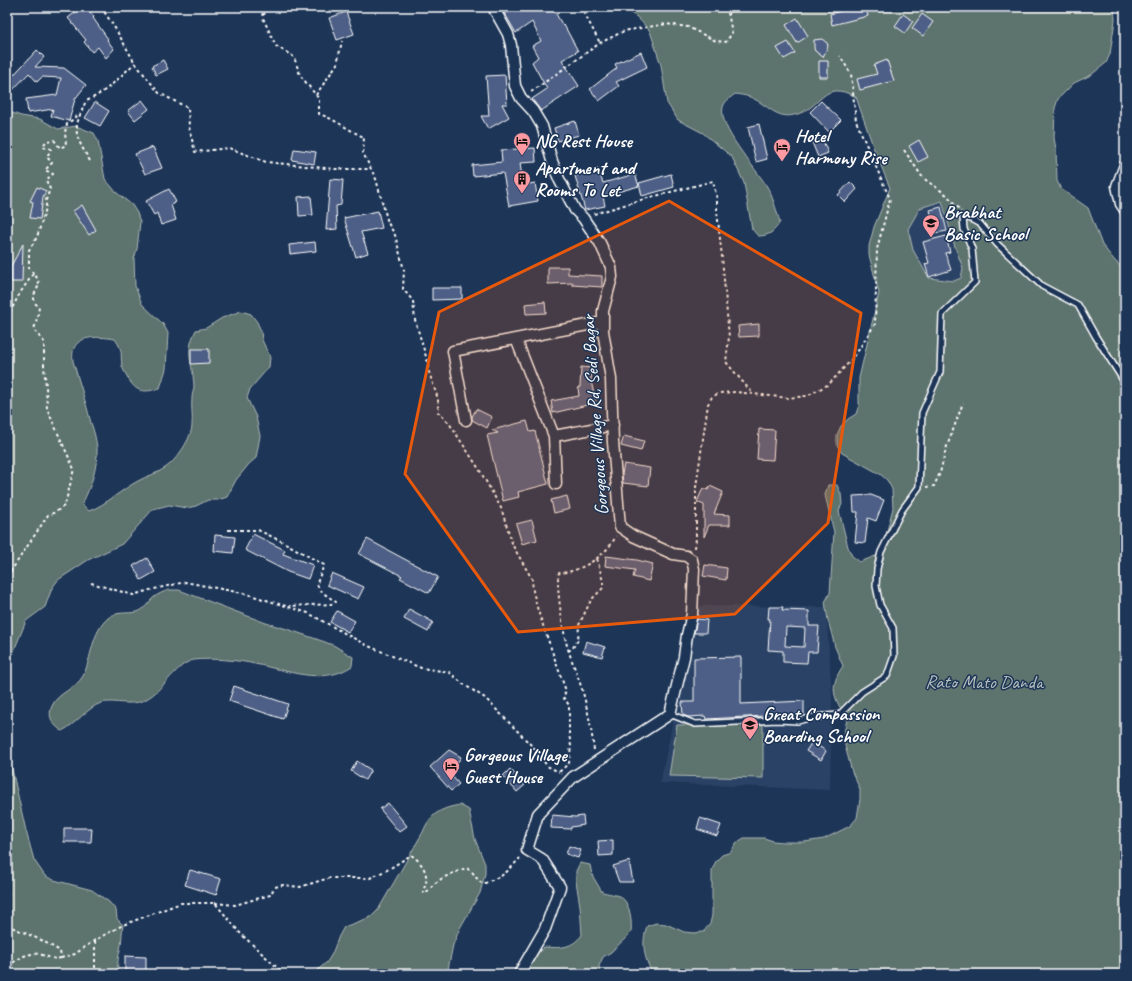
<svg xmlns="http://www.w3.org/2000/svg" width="1132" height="981" font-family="Caveat,sans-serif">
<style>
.built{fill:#2b4265}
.green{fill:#5d736e;stroke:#aeb9b6;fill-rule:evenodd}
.building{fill:#4d5f86;stroke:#fff;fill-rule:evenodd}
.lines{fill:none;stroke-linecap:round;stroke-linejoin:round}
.lane-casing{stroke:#fff;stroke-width:8}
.street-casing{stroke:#fff;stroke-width:13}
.path{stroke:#fff;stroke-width:2;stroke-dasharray:3 3;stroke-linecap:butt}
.lane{stroke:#1d3557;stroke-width:5}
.street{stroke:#1d3557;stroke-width:10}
.marked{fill:#e8590c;fill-opacity:0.2;stroke:#e8590c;stroke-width:3;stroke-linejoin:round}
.labels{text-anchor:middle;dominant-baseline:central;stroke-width:3;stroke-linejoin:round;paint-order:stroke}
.poi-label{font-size:19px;font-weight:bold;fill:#fff;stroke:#1d3557;text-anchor:start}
.street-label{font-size:19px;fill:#fff;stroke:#1d3557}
.park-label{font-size:19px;fill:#b6c0be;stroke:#1d3557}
</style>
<rect width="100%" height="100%" fill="#1d3557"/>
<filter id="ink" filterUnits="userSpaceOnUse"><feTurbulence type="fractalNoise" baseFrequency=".025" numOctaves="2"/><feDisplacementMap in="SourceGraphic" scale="8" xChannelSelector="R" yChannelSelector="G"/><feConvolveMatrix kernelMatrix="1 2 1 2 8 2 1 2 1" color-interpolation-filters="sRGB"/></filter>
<g filter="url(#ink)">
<path class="built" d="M942,201L955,247L963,268L961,278L954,281L929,278L913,250L908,229L920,208Z
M698,606L826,607L832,695L830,790L660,783L678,697L689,658L691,635Z"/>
<path class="green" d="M621,7H1114L1115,20L1110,54L1106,63L1091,75L1074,83L1058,99L1055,108L1054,138L1056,149L1057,181L1061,189L1088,208L1102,245L1115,261L1125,270V974H653C644,959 641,943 647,926L656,923L666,924L684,932L694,933L703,932L710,924L712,915V870L716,861L722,855L731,852L736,843L744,838H764L773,841L784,842H804L824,839L850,826L857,818L860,799V789L852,772L843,738L847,719C834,698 828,688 843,666L835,647L828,620L825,602L830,593L834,532L825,495L828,485H837L841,494L842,504L839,511L848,547L852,556L860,562L878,555L883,546L893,508L892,489L887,480L880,474L842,453L837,445V435L841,426L848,419L856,414L859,405V378L879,293L869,255V246L874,227L890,188L874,149L856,97C821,78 823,109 794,115C778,119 769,107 756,100C750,96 742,95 735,94C730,98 725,101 723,107C718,128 755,167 766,185C773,196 776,210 780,222C774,232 769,236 758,236L752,229L744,183L732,157L703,133L678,120L667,103L661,65L650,31L637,17ZM942,201L955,247L963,268L961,278L954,281L929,278L913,250L908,229L920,208Z
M7,111L21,116L40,119L58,129L76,126L94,133L98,141L105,179L117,193L132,205L137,213L140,222L137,249L134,259L135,286L142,304L163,324L168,333L166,369L160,388C145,393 136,393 128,378C126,374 123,370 122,366C120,353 124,352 115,339C97,336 69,334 73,361C79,382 86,402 91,423C94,431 96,439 97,448C98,466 91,487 82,504L89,511C107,504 121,490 138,481C146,476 157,474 165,468C176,461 192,438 192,425C193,416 191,407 192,398C192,394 194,390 194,386C193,363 184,353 196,330L206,328L222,318L241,311L251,314L257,322L261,331L262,340L270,357L269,367L250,389L247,398L256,417L260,436L256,458L249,464L236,480L227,497L218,500H208L196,506L187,508L169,505L153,509L122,544L88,560L58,580L52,588L45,607L26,621L7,668Z
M169,590H179L266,623L287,629L325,642L335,646L353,657L352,666C323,686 286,670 255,664C239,660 210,658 194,660C177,663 164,689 148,698C138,705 125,703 113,702C109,702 104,702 101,703C87,708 76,724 62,731C53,725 47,717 52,706C58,692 76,689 83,676C92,658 91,633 108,618C116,611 127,614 137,612C144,610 148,603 153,598C158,594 163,592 169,590Z
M763,724V778L669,776L677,725Z
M7,725L11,765L26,831L34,860L45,876L54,880L92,890L109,902L116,910L117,919L123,925C122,931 122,938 121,945C119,955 116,964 119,974H7Z
M460,805L469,810L475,839L485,864V874L480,893L460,928L453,945L447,974H313L327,962L332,954L339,936L344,927L371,917L378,910L423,832C430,814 441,808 460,805Z
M580,863L590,865L592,875L602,892C607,893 618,895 621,897C631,904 632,923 631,933L611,952L603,957L599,966L600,974H513C515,963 527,962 535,956C538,954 541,950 544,947C560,948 571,949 582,935L580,906L576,881V871Z"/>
<path class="building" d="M82,7H87L94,17L93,18L108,39L107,40L114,49L106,58L98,47L92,52L84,42L86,40L68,18Z
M501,7H552L563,26L564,25L578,51L562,60L579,86L541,111L532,99L547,89L532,62L538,57L532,46L541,41L532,22L516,33Z
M856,7H866L868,16L832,25L830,14Z
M346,12L354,34L337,40L329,18Z
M903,14L913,21L905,33L895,26Z
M922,14L933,22L923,36L912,28Z
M797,18L808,36L797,43L786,25Z
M822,39L827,43L828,46L823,57L815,51L814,48V40Z
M788,42L795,53L784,59L777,48Z
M37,50L44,57L35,67L64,68L86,85L75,99L69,121L51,116L53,109L28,113L26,99L57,95L61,78L42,77L37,82L29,73L7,96V82Z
M641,52L647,67L616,82L619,86L599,101L590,89L617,68L615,64Z
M163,60L168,69L156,75L152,66Z
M887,60L894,81L860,90L857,79L877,74L874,65Z
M819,61H828V77H819Z
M505,75L507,104H502L509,117L488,129L481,116H489L486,76Z
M142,100L149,109L135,120L128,111Z
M821,101L841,120L829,132L810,112Z
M95,102L109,111L100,126L85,118Z
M575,121L579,135L558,141L554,128Z
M759,124L767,159L756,162L748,127Z
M821,136L828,153L818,157L811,140Z
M919,140L928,157L918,162L909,146Z
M153,147L162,168L145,174L135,154Z
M535,148L536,162L520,163L523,185L535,183L538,201L509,206L503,173L473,176L472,165L502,162L501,150Z
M294,149L316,152L314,164L292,160Z
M598,169L603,183L635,174L639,186L603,196L605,206L585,210L575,176Z
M671,174L674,187L642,196L639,183Z
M330,179L343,180L341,205L336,206L337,229L326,230Z
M850,182L857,189L845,202L838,195Z
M37,187L46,191L43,197L40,219L30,218L33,202L30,201Z
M169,189L176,202L171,205L176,220L161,225L157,213L154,215L146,201Z
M311,196L313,215L299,216L298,197Z
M82,205L96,230L89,235L73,211Z
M941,207L947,231L936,233L930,210Z
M378,211L382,228L361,232L368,253L356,257L344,218Z
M946,236L950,252L945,253L951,270L929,277L925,264L929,263L923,242Z
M315,242L316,251L290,254L289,245Z
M23,244L22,282H11V266Z
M548,267H568V274L602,276V287L572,285L573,283L548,284Z
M432,288H462V299L432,300Z
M545,302L546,313L526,314L525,304Z
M759,324V336L739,337L738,326Z
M191,349H209V363L191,364Z
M581,367L592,368L591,381L596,403L553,413L551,401L579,396L578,387H580Z
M476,409L492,417L487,428L472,420V417Z
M527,421L530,432L535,431L548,484L518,492L519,497L503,501L487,435L498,433L492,430Z
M759,429L775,430L773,460L757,459Z
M624,436L644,441L641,451L621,446Z
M624,464L650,468L648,486L623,483L622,474Z
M710,486L723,492L714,514L730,515V525H709L704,537V505L697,502L703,488L708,490Z
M871,495L884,500L876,521L868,518L865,543L855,542L858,512H854L853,496Z
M567,496L570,509L554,513L551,500Z
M532,520L537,540L522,544L516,524Z
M253,534L285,550L283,554L313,565L308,579L288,572L245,550Z
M215,535L235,537L233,553L214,551Z
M367,539L438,577L429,593L400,578L402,576L359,554Z
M606,556L637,560L653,564L649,581L633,577L635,570L605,566Z
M147,558L155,572L141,580L133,566Z
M705,565L727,568L726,580L703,576Z
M332,573L364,587L358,599L327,585Z
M769,607H783L782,610L809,611V626H819L817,652H808L807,663L783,662V651L768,650L770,619H768ZM786,627L805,628L804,647L785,646Z
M409,609L433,622L428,632L404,619Z
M337,611L355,621L348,632L330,622Z
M697,619L707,620L706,633H694Z
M586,641L605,647L602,657L583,652Z
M741,657V704L804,701V714L706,719L705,716L688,717L683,715L682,702H694V658Z
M234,686L288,704L283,719L229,701Z
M812,742L826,751L821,760L806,751Z
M449,750L461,757L450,774L459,784L451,791L430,767Z
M357,761L371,770L365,780L351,771Z
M510,769L525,785L517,792L503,776Z
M388,803L407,826L399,832L380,809Z
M552,815L575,817L583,816L584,825L571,827V829L551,828Z
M700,818L721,825L717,836L697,829Z
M64,828H92L91,842H64Z
M613,840V855L599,856L598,841Z
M569,846L581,850L578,858L566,854Z
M629,861L633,882H619L613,866Z
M190,870L221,879L216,895L185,885Z
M125,956L146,957V972L125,971Z"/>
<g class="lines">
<g class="lane-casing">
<path id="lane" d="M670,714L695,724L778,720L798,721L813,717L839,715L862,692L887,676L894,656L893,628L880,605L876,586L877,569L881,552L902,510L919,487L922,413L940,372L942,314L975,282L972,249L964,229L963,218H969L980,224L997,244L1042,286L1078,305L1096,337L1125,383"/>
</g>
<g class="street-casing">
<path id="street" d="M493,7L508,34L511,45L515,86L521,98L533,111L542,126L552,161L559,179L575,210L583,218L600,243L611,267L612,277L603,311V331L611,379L613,442L620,527L633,536L673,554L686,556L692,560L694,569L692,614L687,635L684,657L670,714L573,777L538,814L527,850L542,859L560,887L545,929L519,974
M1125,165L1117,186L1121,204L1125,210
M516,339L554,436L556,484
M466,420L453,351L603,322
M554,436L613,425"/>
</g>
<path class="path" d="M101,7L115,28L135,63L159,93L188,108L189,127L195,152L229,148L266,162L335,169H370
M264,7L262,16L276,46L294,57L300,75L319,99V114C335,119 348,130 364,137L363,153L376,179L388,223L395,235L404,270L403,289L413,301L415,320L427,360L429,372L438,399V412L449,423L479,469L501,508L513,546L532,579L533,591L538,611L566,691L563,697L569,705V734L571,746L569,763L559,772L561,774
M581,7L600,43
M263,15L272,7
M531,92L600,43L624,31L666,24L688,27L716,41L726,42L732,33L727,7
M316,95L337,64L342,41
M904,150L923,178L947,195L961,211
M90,161C74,134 72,131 86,101C107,92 118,78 135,63
M594,214L644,199L713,181L717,199V211L722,257L729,337L726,362L753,394
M7,318L20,293L33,274
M926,487L934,486L940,473L946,449L963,403
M228,530H258L285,543L324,565L317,583L319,590L336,602L332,604L289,606
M695,548L696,538V487L708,404L712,397L719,393L736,392L788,398L807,396L829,384L854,357L875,324L877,249L890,199L856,121L851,74L840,56
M7,577L48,515L56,512L65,505L74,469L47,409L46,386L44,367V342L34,330L38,314L39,307L34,302V295L39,285L38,279L29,268V250L37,237L46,208V200L50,189L46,180L53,174L45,170L52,163L47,157L51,149L43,147L46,141L54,140L60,148L66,145L65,132L67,124L80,114
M91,583L133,595L150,590L185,582L247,594L308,613L366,645L421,668L449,672L463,684L485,698L537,751L547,766L559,772
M568,651L572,649L578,640L579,625L591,600L603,588V582L597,558
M594,750C592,735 590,720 586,705C582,685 574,668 568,649C564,638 555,582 559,573C581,572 606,556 616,536
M7,856V861
M7,895L10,894
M215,903L235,905L270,895L275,887L283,885L300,887L329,878H370L389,869L411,855C421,861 428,872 426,883C425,887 423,889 423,893H426C437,878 449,875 466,868C474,871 476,880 483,884L501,876L509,870L520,858
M7,925L41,940L60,951L61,958C52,960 47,956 39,954C26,952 17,960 7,967
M95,941V974
M61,958L75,954L95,940L123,925L181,903H215L240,933L284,974"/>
<use href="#lane" class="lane"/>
<use href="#street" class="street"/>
</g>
</g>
<path class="marked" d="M669,201L861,313L828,523L735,614L518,632L405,474L439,312Z"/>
<defs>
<g id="hotel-pin" transform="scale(0.9)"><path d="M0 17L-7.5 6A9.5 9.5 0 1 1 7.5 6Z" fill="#ff9aa2" stroke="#1d3557"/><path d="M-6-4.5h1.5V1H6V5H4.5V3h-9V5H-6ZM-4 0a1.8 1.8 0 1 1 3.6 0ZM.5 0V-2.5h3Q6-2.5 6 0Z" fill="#111"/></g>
<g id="building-pin" transform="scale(0.9)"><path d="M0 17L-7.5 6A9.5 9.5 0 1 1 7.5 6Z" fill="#ff9aa2" stroke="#1d3557"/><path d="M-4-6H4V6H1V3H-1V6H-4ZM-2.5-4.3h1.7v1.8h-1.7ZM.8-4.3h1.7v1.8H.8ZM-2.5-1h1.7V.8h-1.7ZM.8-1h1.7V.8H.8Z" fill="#111"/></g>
<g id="school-pin" transform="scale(0.9)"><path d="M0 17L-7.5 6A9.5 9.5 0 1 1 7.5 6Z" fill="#ff9aa2" stroke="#1d3557"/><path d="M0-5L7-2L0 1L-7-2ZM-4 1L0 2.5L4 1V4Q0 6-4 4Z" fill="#111"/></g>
</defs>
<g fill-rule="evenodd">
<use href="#hotel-pin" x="522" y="141"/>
<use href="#hotel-pin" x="782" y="147"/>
<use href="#building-pin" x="522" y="179"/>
<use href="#school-pin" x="931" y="223"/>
<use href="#school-pin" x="750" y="725"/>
<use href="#hotel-pin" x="451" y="766"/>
</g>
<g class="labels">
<g class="poi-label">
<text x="795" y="136">Hotel<tspan x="795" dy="22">Harmony Rise</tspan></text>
<text x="535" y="141">NG Rest House</text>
<text x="535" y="168">Apartment and<tspan x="535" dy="22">Rooms To Let</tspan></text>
<text x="944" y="212">Brabhat<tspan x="944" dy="22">Basic School</tspan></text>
<text x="763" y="714">Great Compassion<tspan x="763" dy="22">Boarding School</tspan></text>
<text x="464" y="755">Gorgeous Village<tspan x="464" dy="22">Guest House</tspan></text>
</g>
<g class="street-label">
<text transform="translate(595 415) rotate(-94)">Gorgeous Village Rd, Sedi Bagar</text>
</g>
<g class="park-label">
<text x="984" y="682">Rato Mato Danda</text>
</g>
</g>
<rect width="1132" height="981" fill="none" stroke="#1d3557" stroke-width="24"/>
<rect x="12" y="12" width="1108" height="957" fill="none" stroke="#fff" stroke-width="1.5" filter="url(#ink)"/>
</svg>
